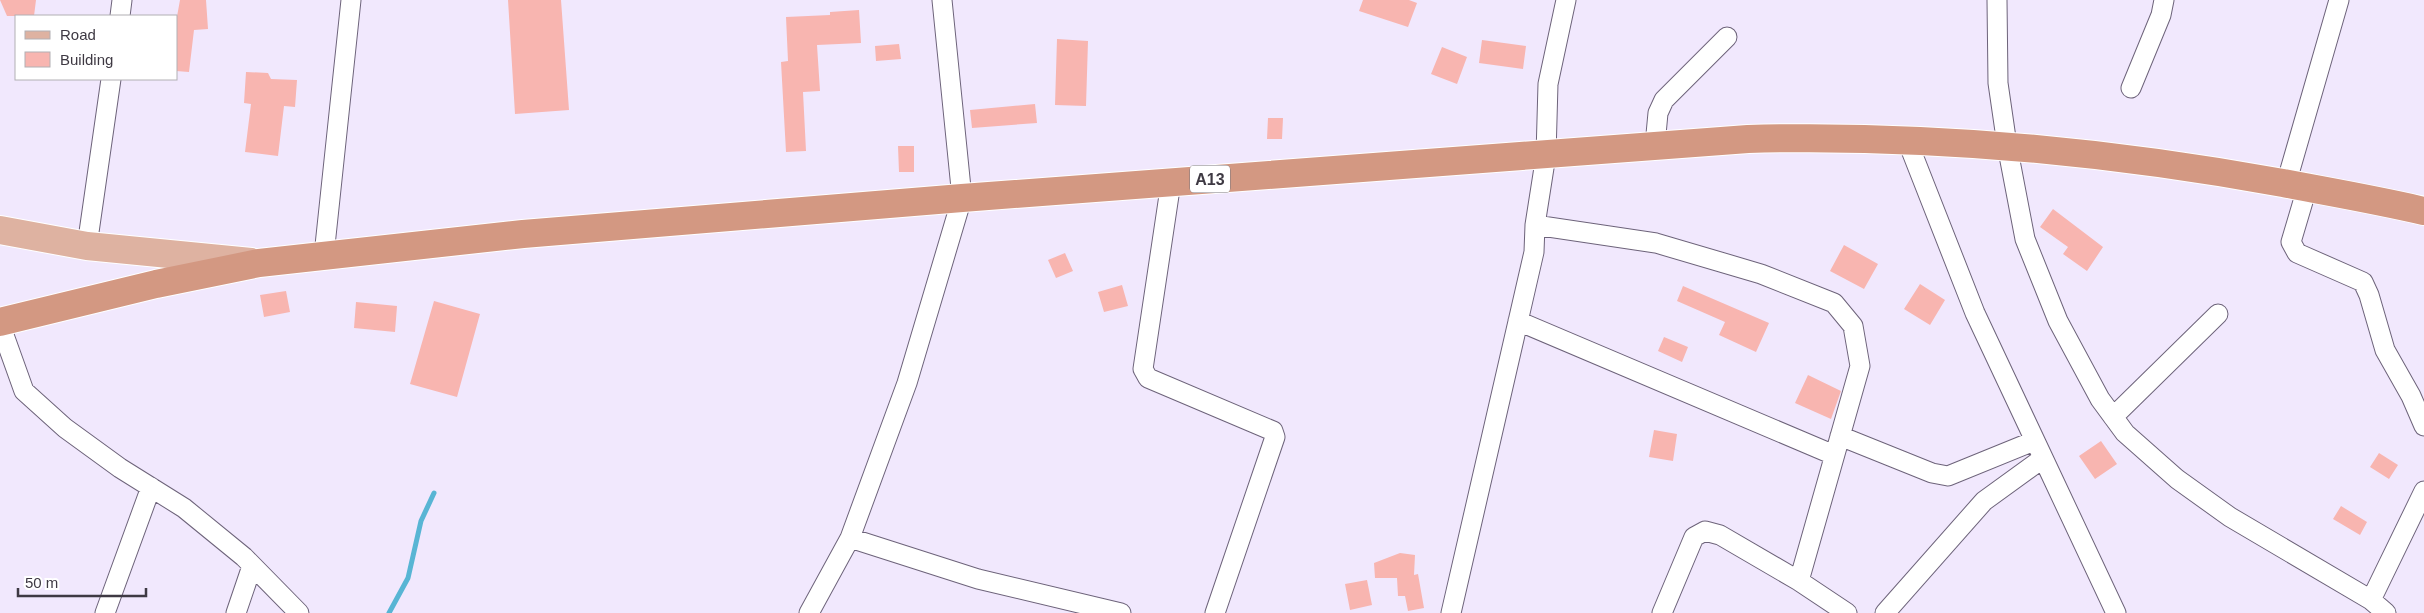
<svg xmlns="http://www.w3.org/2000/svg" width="2424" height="613" font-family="Arial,sans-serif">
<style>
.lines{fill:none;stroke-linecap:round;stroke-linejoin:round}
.stream{stroke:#58b5d4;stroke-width:5}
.building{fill:#f8b5b0}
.minor-casing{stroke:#6d637a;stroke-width:21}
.primary-casing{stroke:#fff;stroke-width:30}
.trunk-casing{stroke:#fff;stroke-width:30}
.minor{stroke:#fff;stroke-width:19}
.primary{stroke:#deb2a1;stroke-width:28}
.trunk{stroke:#d39882;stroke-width:28}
.labels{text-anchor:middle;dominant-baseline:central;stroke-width:5;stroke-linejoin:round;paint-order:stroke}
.shield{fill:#fff;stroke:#78747b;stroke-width:1}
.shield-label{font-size:16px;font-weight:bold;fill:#3e3943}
</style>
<rect width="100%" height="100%" fill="#f1e8fd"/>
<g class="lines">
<path class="stream" d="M389,613L408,578L421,521L434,493"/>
</g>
<path class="building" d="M0,0H36L34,16H7Z
M180,0H206L208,29L194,30L189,72L176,71V22Z
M508,0H561L569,110L515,114Z
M1363,0H1409L1417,3L1408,27L1359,11Z
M859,10L861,43L817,45L820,91L803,92L806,151L786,152L781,62L788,61L786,17L830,15V12Z
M1057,39L1088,41L1086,106L1055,105Z
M1482,40L1526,46L1523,69L1479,63Z
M899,44L901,59L876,61L875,46Z
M1442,47L1467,57L1457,84L1431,74Z
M246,72L268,73L271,79L297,80L295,107L284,106L278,156L245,152L251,104L244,103Z
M1035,104L1037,123L972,128L970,110Z
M1268,118H1283L1282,139H1267Z
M898,146H914V172H899Z
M2053,209L2103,247L2087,271L2063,254L2068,247L2040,227Z
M1844,245L1878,264L1864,289L1830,271Z
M1065,253L1073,271L1056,278L1048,260Z
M1920,284L1945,300L1930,325L1904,309Z
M1122,285L1128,306L1104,312L1098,292Z
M1683,286L1769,323L1756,352L1719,335L1725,322L1677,301Z
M286,291L290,312L264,317L260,295Z
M434,301L480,314L457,397L410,384Z
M356,302L397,306L395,332L354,328Z
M1664,337L1688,347L1682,362L1658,351Z
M1808,375L1841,391L1831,419L1795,403Z
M1654,430L1677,434L1673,461L1649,457Z
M2101,441L2117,464L2095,479L2079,456Z
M2379,453L2398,465L2389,479L2370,467Z
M2341,506L2367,522L2360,535L2333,519Z
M1400,553L1415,555L1414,575L1418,574L1424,608L1408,611L1405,596H1398L1397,578H1375L1374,563Z
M1367,580L1372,605L1350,610L1345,584Z"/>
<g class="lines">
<g class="minor-casing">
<path id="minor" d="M1997,0L1998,83L2007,145L2025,239L2058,321L2100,399L2125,433L2177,479L2230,517L2371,600L2386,613
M120,16L122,0
M2131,88L2161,15L2164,0
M1907,140L1975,313L2116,613
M1655,145L1658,113L1664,100L1727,37
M1171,182L1143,369L1148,378L1273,431L1275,437L1215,613
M2286,184L2339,0
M2307,188L2291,242L2297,253L2363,282L2369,295L2385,350L2411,396L2424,426
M1535,225L1656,243L1761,274L1834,303L1853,326L1860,366L1799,581
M87,246L111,79
M324,255L351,0
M1518,321L1834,455
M0,324L24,391L65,428L120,468L184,508L244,557L299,613
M2113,417L2218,314
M1840,436L1932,473L1948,476L2034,441
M850,538L978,579L1121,613
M2371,600L2424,491
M105,613L151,487
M236,613L252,566
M809,613L850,538L907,383L962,198L942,0
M1451,613L1534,252L1535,225L1546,155L1548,84L1566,0
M1662,613L1694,537L1705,531L1720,535L1799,581L1847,613
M1885,613L1984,501L2042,459"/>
</g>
<g class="primary-casing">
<path id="primary" d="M0,230L87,246L251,262"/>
</g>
<g class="trunk-casing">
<path id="trunk" d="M0,322L156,284L259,263L523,234L962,198L1748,139C1928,134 2106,151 2283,183C2330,192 2377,200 2424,211"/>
</g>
<use href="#minor" class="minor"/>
<use href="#primary" class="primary"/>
<use href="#trunk" class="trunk"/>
</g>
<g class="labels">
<rect class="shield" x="1190" y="165.5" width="40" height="27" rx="4"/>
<g class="shield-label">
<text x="1210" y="179">A13</text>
</g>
</g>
<rect x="15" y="15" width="162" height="65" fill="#ffffff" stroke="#b2b0b4"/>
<rect x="25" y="31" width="25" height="8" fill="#deb2a1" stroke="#b2b0b4"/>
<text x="60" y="40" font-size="15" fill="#3e3943">Road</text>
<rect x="25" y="52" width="25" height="15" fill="#f8b5b0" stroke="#b2b0b4"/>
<text x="60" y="65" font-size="15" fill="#3e3943">Building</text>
<path d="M18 588v8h128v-8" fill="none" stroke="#3e3943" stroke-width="2.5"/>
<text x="25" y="588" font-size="15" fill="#3e3943" stroke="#ffffff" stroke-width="4" paint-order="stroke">50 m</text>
</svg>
